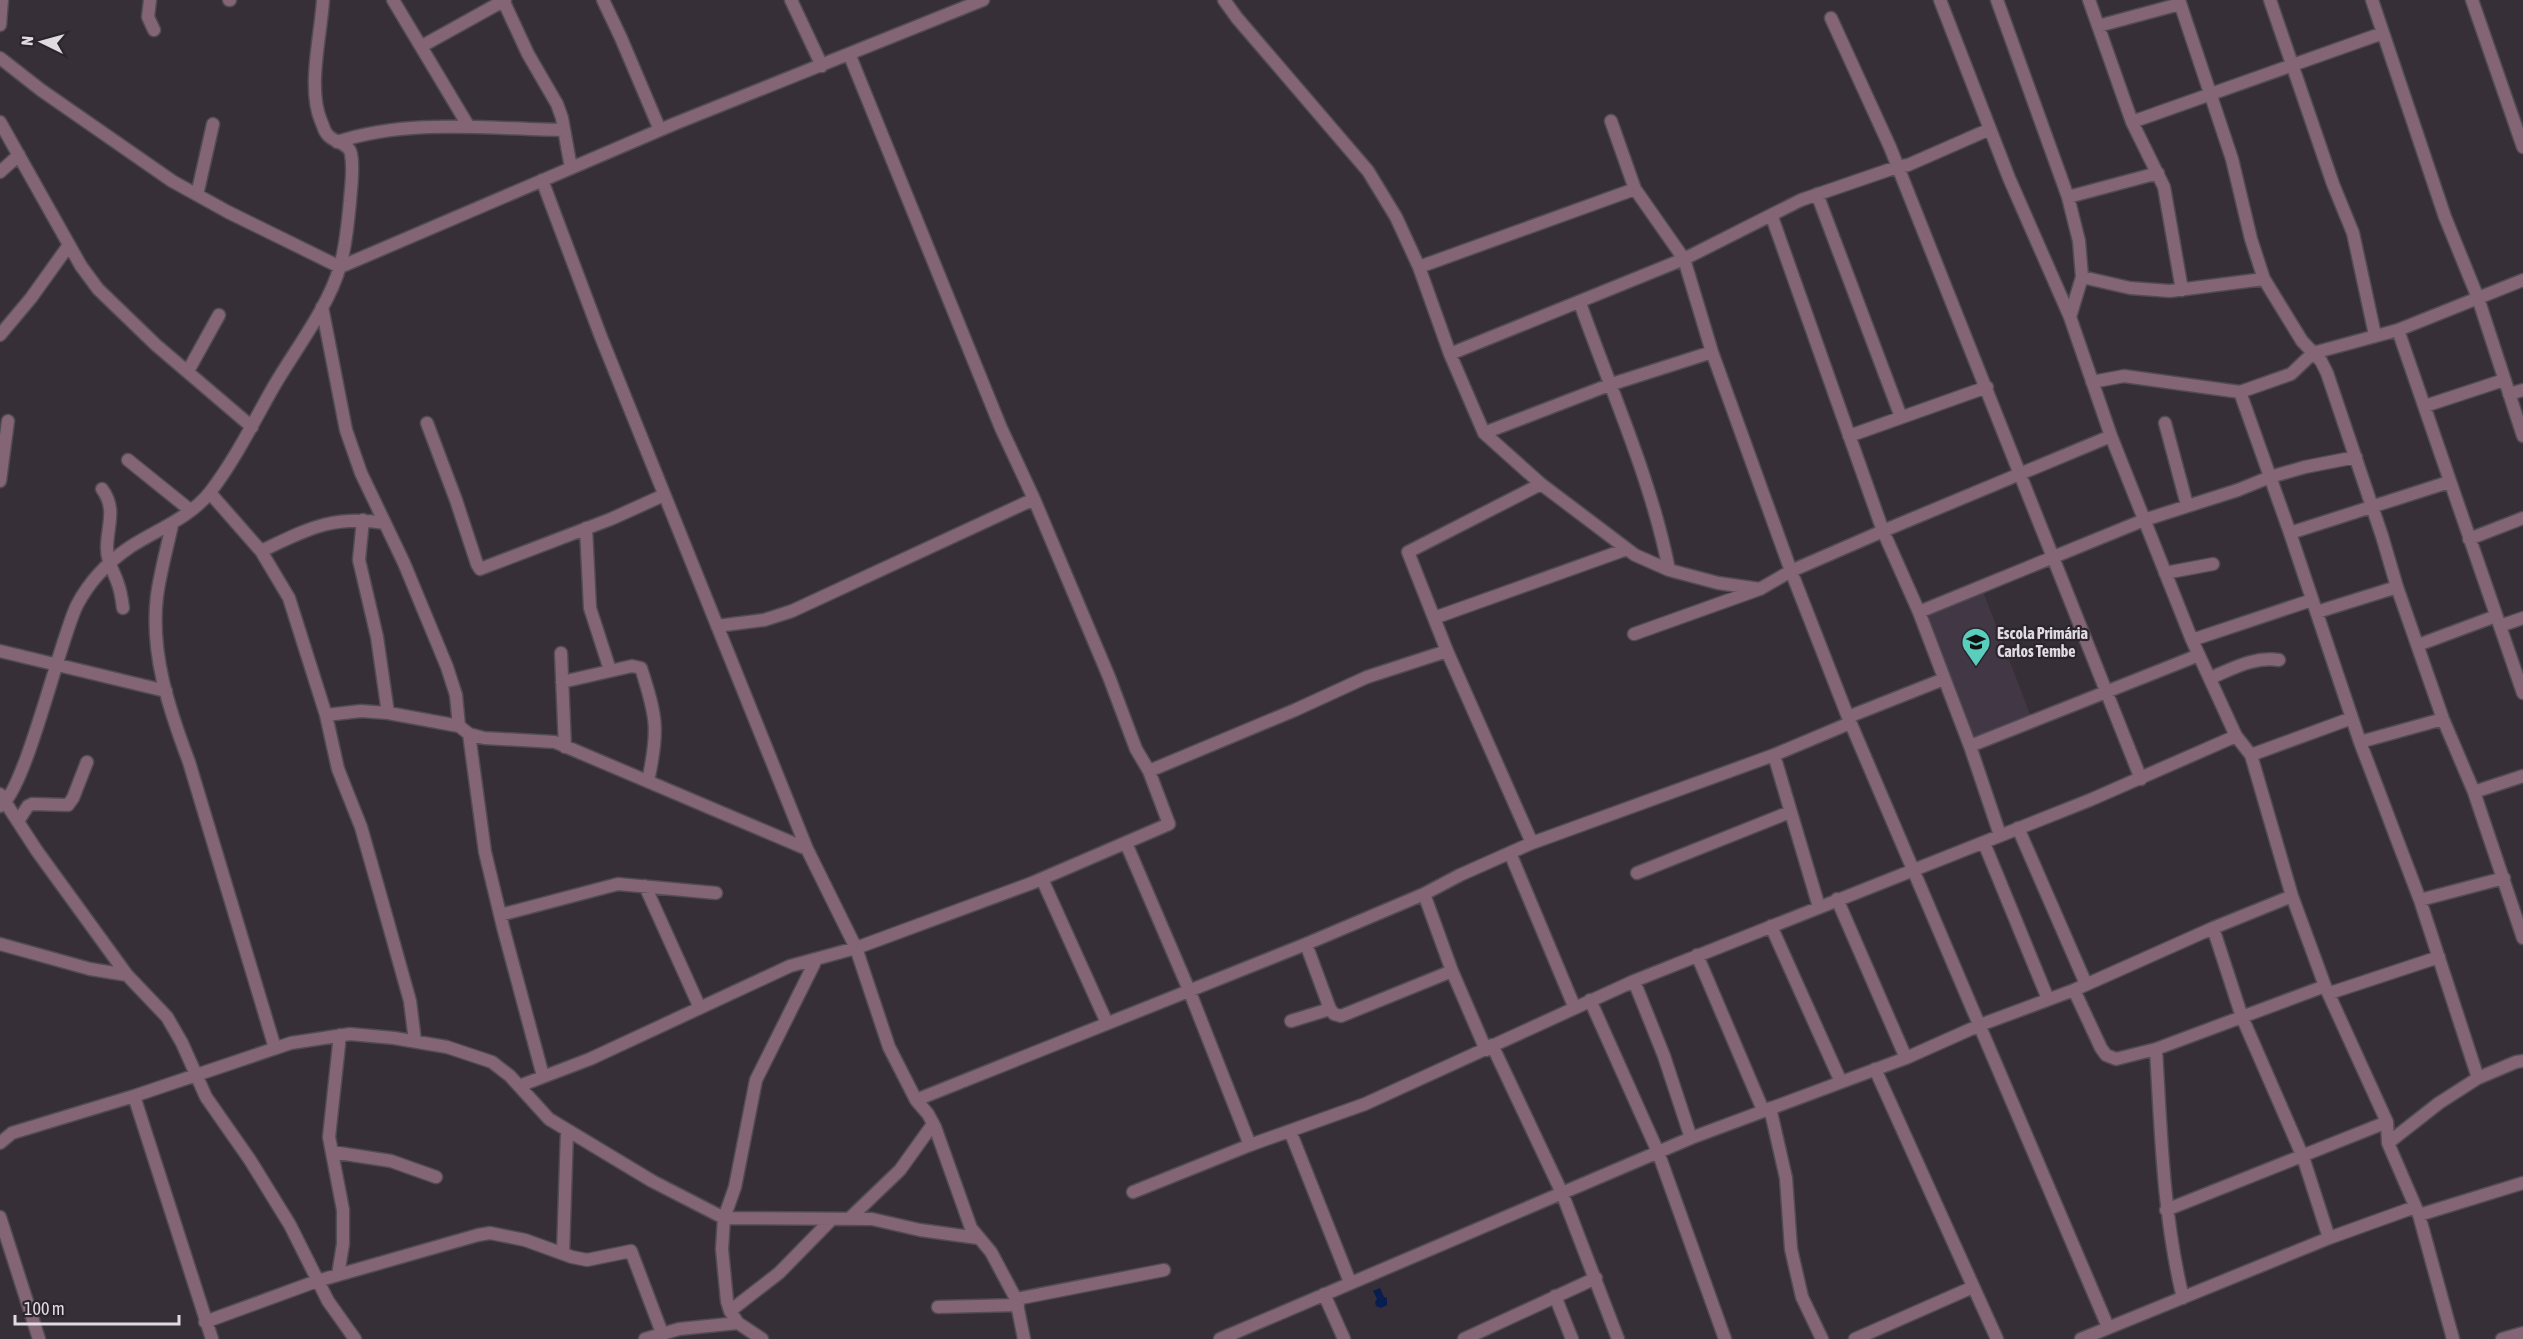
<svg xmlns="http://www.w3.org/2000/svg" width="2523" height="1339" font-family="'Asap Condensed',sans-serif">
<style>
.built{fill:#423745}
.water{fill:#081d50}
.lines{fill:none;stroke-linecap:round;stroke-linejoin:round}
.minor-casing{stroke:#514b53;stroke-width:15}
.minor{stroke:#836575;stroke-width:12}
.labels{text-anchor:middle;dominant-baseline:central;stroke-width:4.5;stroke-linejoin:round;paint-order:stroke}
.poi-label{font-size:16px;font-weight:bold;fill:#e0dbe1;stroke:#2c252e;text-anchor:start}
</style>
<rect width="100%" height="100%" fill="#362f38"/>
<path class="built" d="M1982,589L2033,722L1970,746L1919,612Z"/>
<path class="water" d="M1380,1288L1384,1297L1387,1298V1305L1381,1308L1376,1306L1375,1302L1377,1299L1373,1291Z"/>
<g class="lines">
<g class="minor-casing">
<path id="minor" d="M150,0L148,17L154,30
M229,0H230
M393,0L469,127
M503,0L528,54L557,104L562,118L571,168
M603,0L621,38L660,130
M791,0L822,66
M1224,0L1237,18L1368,171L1396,217L1419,267L1450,354L1484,433L1541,484L1635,555L1669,570L1718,583L1760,589L1791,571L1883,531L2111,436
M1940,0L2009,178L2070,317L2111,436L2192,640L2236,736L2251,755L2292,896L2325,986L2387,1122L2388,1143L2419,1215L2453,1339
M1997,0L2068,197L2079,241L2082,277L2070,317
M2089,0L2132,122L2164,187L2182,290
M2179,0L2232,159L2251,239L2264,279L2302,341L2321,361L2327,373L2382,536L2397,587L2443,719L2474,792L2523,938
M2270,0L2333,184L2353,233L2375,335
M2372,0L2445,217L2478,298L2523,436
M2472,0L2523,147
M1831,18L1890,147L2141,779
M0,25L2,0
M2098,26L2180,4
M422,46L505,0
M0,58L41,90L172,181L228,212L340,267L674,124L983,0
M1611,121L1635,189L1684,259L1712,352L1791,571L1848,717L2108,1327
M0,122L81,266L98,289L156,345L252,427
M2132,122L2383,33
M337,142C410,118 488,129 564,130
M0,172L19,155
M542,180L601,337L807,849L856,948L889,1047L916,1100L928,1114L935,1127L971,1228L991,1252L1016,1299L1024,1339
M1817,194L1901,417
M197,195L213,124
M2068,197L2158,173
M1772,217L1883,531L1919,612L1970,746L2000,835
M1419,267L1635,189
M2082,277L2130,288L2170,291L2264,279
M1580,303C1611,391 1651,478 1669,570
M322,307L346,430L361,473L404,563L447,667L456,695L459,726
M2398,330L2523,693
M0,335L31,298L69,245
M1450,354L1684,259L1801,200L1897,167L1908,165L1990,129
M188,371L219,315
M2092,382L2124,376L2240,392L2291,374L2313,353L2398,330L2523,280
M2240,392L2290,533L2360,742L2420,900L2478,1078
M2509,394L2523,390
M2425,406L2504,380
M427,423L456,500L477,564L480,569L611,519L664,495
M2165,423L2187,505
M1484,433L1609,385L1712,352
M1849,436L1987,387
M128,460L190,510
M0,481L8,421
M102,489C117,509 107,526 107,548C107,563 114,571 118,584C121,592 122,600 123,608
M210,493L261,551L289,598L326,715L338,769L361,827L382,901L410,1001L415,1041
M363,520L359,560L377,637L388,713
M172,525C167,548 160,573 157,596C150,653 169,709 189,762L275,1048
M586,528L590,608L610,670
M2290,533L2449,482
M2469,539L2523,518
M261,551C308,529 331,515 385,523
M2165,573L2213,564
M1919,612L2144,520L2238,490L2270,477L2305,467L2356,457
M2317,612L2397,587
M1434,618L1627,549
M717,626L764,620L792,611L1034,499
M2500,626L2523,618
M1634,634L1757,590
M2192,640L2312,600
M2418,645L2496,616
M0,651L166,691
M561,653L565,747
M2210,678C2232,669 2254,656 2279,660
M562,682L632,666L641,668C657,718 659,730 648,781
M326,715L361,711L388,713L459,726L469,734L484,738L555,742L807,849
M1848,717L1944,679
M469,734L485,852L503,927L543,1076
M2360,742L2443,719
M1970,746L2199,655
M1774,755L1819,907
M2251,755L2352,718
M1149,771L1295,710L1367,677L1447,651
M2474,792L2523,776
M0,794L37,851L127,975L167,1017L182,1043L206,1097L250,1160L290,1225L328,1301L355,1339
M0,806C25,793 60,639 77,605C89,582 108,562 130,547C158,529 190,518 211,491C236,458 254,421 274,386C295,350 329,306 340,266C346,246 348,223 350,201C351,186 354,169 351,154C349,142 333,143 327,134C324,131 323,125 321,121C307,88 321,35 323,0
M18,821L28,806L32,804L68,805L73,798L87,762
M2018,828L2086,984
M1126,843L1189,990L1250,1145
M1532,843L1447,651L1408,552L1541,484
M1984,843L2048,999
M1510,853L1574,1006
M1637,873L1790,812
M1042,879L1107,1023
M645,886L700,1008
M1424,894L1452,971L1486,1050
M1837,899L1906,1058
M2420,900L2504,878
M500,915L618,884L716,893
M1771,926L1841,1082
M2213,928L2242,1017L2303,1157L2329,1238
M0,944L90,969L127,975
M1306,944L1330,1009L1334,1014L1341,1016L1452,971
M1697,955L1763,1110
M1634,981L1664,1056L1691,1138
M2074,990L2101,1048L2106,1055L2116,1059L2156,1049L2325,986
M2330,993L2439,957
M1590,1000L1658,1152L1725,1339
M1291,1021L1330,1009
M1492,1045L1562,1193L1618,1339
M2156,1049C2161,1133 2163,1216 2183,1298
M1875,1069L1997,1339
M519,1086L590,1059L790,966L856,948L1032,883L1169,824L1149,771L1136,749L1109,677L1034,499L1001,428L850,56
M134,1096L212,1339
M916,1100L1306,944L1424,894L1460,875L1532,843L1774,755L1850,723
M1770,1108L1786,1178L1791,1249L1802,1297L1822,1339
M1290,1131L1350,1282
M0,1143L12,1133L134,1096L291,1043L350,1034L394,1038L447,1047L492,1062L510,1076L549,1119L652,1181L724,1218L872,1219L920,1230L978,1238
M2388,1143L2439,1103L2478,1078L2516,1062L2523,1061
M332,1152L391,1161L436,1177
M1133,1192L1250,1145L1365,1104L1634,981L2090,800L2236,736
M2166,1210L2387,1122
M2419,1215L2523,1183
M0,1217L39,1339
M850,1218L900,1170L933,1124
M563,1254L567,1131
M338,1275L343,1244V1210L329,1137L340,1035
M1324,1294L1344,1339
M1555,1296L1572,1339
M1016,1299L1164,1270
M938,1307L1018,1305
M730,1311L779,1273L831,1220
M205,1322L317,1281L478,1235L490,1233L525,1240L572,1257L587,1260L631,1251L662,1333
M645,1339L679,1329L738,1323
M762,1339L738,1323L730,1311L727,1301L722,1249L724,1218L735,1187L756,1080L816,960
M1220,1339L1691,1138L1906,1058L1980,1025L2074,990L2213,928L2292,896
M1464,1339L1596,1278
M1855,1339L1973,1287
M2081,1339L2329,1238L2415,1207
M2502,1339L2523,1333"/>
</g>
<use href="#minor" class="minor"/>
</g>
<defs>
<g id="school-pin" transform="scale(1.5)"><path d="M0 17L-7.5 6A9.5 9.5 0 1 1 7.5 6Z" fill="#5acebd" stroke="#2c252e"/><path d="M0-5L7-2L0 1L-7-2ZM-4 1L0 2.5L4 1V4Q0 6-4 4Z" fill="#111"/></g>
</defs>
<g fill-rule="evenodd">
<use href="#school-pin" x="1976" y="642"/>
</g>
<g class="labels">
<g class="poi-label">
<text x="1997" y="633">Escola Primária<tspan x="1997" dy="18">Carlos Tembe</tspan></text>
</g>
</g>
<g transform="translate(42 42) rotate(275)" stroke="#2c252e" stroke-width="4.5" paint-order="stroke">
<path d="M0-4.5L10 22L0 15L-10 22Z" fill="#e0dbe1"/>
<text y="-9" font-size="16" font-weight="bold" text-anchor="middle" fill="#e0dbe1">N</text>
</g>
<path d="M15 1315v9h164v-9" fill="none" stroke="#e0dbe1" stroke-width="3"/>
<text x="24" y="1315" font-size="18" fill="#e0dbe1" stroke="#2c252e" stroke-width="4.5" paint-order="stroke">100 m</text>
</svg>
